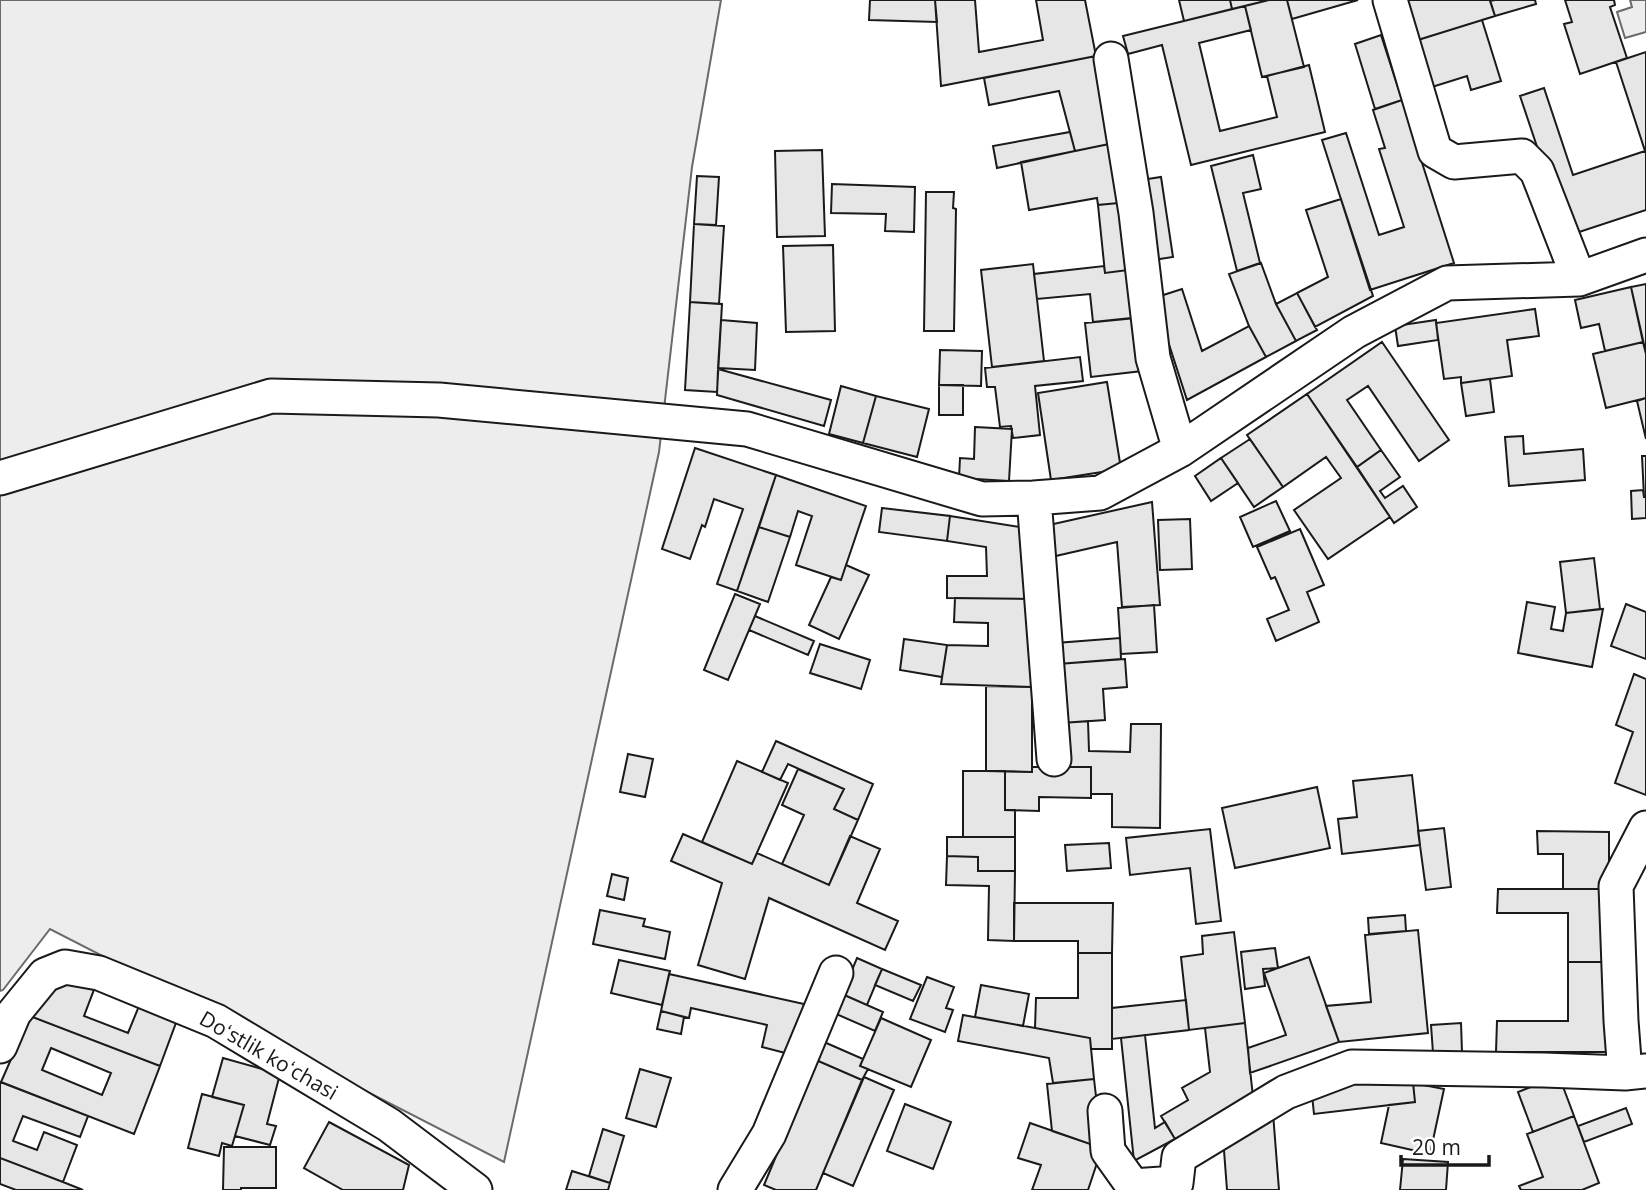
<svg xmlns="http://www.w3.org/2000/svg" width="1646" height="1190" font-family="'Open Sans',sans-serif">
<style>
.built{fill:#ededed;stroke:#6a6a6a;stroke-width:2}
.building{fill:#e6e6e6;stroke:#1a1a1a;stroke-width:2;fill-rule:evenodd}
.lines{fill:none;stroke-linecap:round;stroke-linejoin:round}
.minor-casing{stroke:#1a1a1a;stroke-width:37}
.minor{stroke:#fff;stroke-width:33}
.labels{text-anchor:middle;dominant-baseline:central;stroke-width:5;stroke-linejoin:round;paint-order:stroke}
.street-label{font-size:21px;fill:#1a1a1a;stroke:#fff}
</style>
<rect width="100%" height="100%" fill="#fff"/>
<path class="built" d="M0,0H721L692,167L659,452L504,1162L50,929L3,990L0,991Z
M1630,0H1646V32L1625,38L1617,12L1632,7Z"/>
<path class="building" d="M870,0H935L937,22L869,20Z
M935,0H975L979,52L1043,40L1036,0H1085L1096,56L941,86Z
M1179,0H1230L1232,9L1184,21Z
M1230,0H1269L1232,9Z
M1269,0H1287L1304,67L1262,77L1245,6Z
M1287,0H1358L1292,19Z
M1406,0H1490L1495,16L1418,40Z
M1495,0H1535L1536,4L1495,16L1490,1Z
M1565,0H1614L1615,5L1610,7L1627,58L1580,74L1564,24L1572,22Z
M1245,6L1251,30L1199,43L1220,131L1277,117L1267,76L1309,65L1325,132L1191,165L1162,45L1128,54L1123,36Z
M1482,20L1501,81L1471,90L1467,76L1432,87L1418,40Z
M1381,35L1402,100L1375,109L1355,44Z
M1646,52V210L1567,236L1520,96L1544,88L1573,175L1645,151L1616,62Z
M1096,56L1119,142L1075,151L1059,91L989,105L984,78Z
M1402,100L1454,263L1370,290L1322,140L1346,133L1379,235L1404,227L1379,149L1385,148L1373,110Z
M1070,132L1075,151L997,168L993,146Z
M1119,142L1129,202L1098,205L1097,198L1029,210L1021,162Z
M822,150L825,236L777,237L775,151Z
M1253,155L1261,189L1243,193L1260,263L1237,271L1211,166Z
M697,176L719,177L716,225L694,224Z
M1161,177L1173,257L1153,260L1141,180Z
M832,184L915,187L914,232L885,231L886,214L831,213Z
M926,192H954L953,208L956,209L954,331H924Z
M1341,199L1373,296L1315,327L1297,293L1328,277L1306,210Z
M1129,202L1136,269L1105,273L1098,205Z
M694,224L724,226L719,304L690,302Z
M833,245L835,331L786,332L783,246Z
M1261,263L1276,304L1296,341L1266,357L1249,326L1229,274Z
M1033,264L1044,361L992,367L981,270Z
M1104,266L1105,273L1136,269L1141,317L1093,322L1090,294L1037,299L1034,274Z
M1646,284V349H1645L1631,287Z
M1631,287L1643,342L1605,351L1599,324L1581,328L1575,300Z
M1182,289L1202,351L1249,326L1266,357L1187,400L1154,298Z
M1297,293L1317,330L1296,341L1276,304Z
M690,302L722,304L717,392L685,390Z
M1535,309L1539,336L1507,340L1512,376L1461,383V377L1444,379L1436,323Z
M1136,318L1142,371L1091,377L1085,323Z
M721,320L757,323L755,370L718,368Z
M1436,320L1438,340L1398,346L1395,326Z
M1382,342L1449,440L1419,461L1368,386L1347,400L1381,450L1357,467L1307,394Z
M1643,342L1646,354V398L1606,408L1593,354Z
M940,350L982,351L981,386L939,385Z
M1080,357L1083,381L1035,386L1040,435L1013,438L1011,426L1000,427L995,387H987L985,368Z
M718,369L831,400L824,426L717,395Z
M1490,379L1494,412L1466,416L1461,383Z
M1107,382L1121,469L1051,480L1038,393Z
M939,385H963V415H939Z
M841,386L876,396L863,443L829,434Z
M1307,394L1390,517L1328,559L1294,510L1341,478L1326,457L1283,487L1247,435Z
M876,396L929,409L917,457L863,443Z
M1646,398V439L1637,401Z
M975,427L1012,429L1009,481L959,478L960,458L974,459Z
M1523,436L1524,454L1583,449L1585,480L1509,486L1505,437Z
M1250,439L1283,487L1254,507L1221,458Z
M695,448L776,475L737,591L717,584L743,509L714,499L705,527L702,525L690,559L662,549Z
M1381,450L1400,477L1380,491L1385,498L1403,486L1417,507L1394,523L1357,467Z
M1642,456H1646V497H1644Z
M1221,458L1238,483L1211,501L1195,476Z
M776,475L866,506L841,580L796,565L812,516L798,511L790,537L759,527Z
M1643,490L1644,497H1646V518L1632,519L1631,491Z
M1276,501L1290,531L1253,547L1240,517Z
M1152,502L1160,605L1122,607L1117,542L1047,558L1040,527Z
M882,508L950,516L947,541L879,532Z
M950,516L1033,529V599L947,598V576H987L986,547L947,541Z
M1190,519L1192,569L1160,570L1158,520Z
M759,527L790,537L768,602L737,591Z
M1300,529L1324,585L1307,592L1319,622L1276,641L1267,619L1289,610L1275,577L1271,579L1257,547Z
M1594,558L1600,609L1566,613L1560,562Z
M846,565L869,575L839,639L809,625L831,577L841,580Z
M735,594L760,604L728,680L704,670Z
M955,598L1033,599L1032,687L941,684L947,645L988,646V623L954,622Z
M1527,602L1555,607L1551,629L1563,631L1566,613L1603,609L1592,667L1518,653Z
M1626,604L1646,612V659L1611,646Z
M1154,605L1157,652L1121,654L1118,608Z
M755,616L814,641L808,655L749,630Z
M1120,638L1121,659L1058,664L1056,643Z
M904,639L947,645L942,677L900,670Z
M820,644L870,660L861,689L810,673Z
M1125,659L1127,687L1103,689L1105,720L1062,723L1058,664Z
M1634,674L1646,679V795L1615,783L1633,732L1616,725Z
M986,686L1032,687V772L986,771Z
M1088,721L1089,751L1130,752L1131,724H1161L1160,828L1112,827V794H1091V767H1065L1062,723Z
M776,741L873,784L858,820L834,809L844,789L788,764L780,780L762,772Z
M628,754L653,759L645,797L620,792Z
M737,761L788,783L752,864L702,842Z
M1032,767H1091V798L1039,797V811L1005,810V771L1032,772Z
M798,769L844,789L834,809L858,820L829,885L782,864L804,815L782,805Z
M963,771H1005V810H1015V837H963Z
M1412,775L1420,845L1342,854L1338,819L1357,817L1353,781Z
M1317,787L1330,848L1235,868L1222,808Z
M1444,828L1451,887L1426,890L1418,831Z
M1210,829L1221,921L1196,924L1190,868L1130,875L1126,838Z
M1537,831L1609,832V889H1563V854H1538Z
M683,834L752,864L757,853L829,885L850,836L880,849L857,903L898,921L885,950L769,898L745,979L698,965L722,883L671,861Z
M947,837H1015V871H978V857L947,856Z
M1109,843L1111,868L1067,871L1065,845Z
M947,856L978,857V871H1015L1014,941L988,940L989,886L946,885Z
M612,874L628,878L624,900L607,896Z
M1498,889H1609V962H1568V913H1497Z
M1014,903H1113L1112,953H1078V941H1014Z
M600,910L645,919L643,926L670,932L665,959L593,944Z
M1405,915L1406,931L1369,934L1368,918Z
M1418,930L1428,1033L1339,1042L1326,1006L1371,1002L1365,935Z
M1234,932L1245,1023L1189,1030L1181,957L1203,954L1202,936Z
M1275,948L1278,968L1263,969L1265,986L1245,989L1241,952Z
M1078,953H1112V1049H1091L1090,1038L1035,1028L1036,998H1078Z
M1309,957L1339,1042L1250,1073L1248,1048L1286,1035L1264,973Z
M857,958L882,969L867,1005L842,994Z
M619,960L670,971L662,1005L611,993Z
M1568,962H1609L1608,1052H1496L1497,1021H1568Z
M882,969L921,985L913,1001L875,985Z
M669,974L804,1004L793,1055L762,1047L767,1025L691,1008L689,1018L661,1011Z
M63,975L95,987L84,1016L128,1033L139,1006L177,1020L160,1066L30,1016Z
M927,977L954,987L946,1008L953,1010L945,1032L910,1019Z
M981,985L1029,994L1023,1026L975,1017Z
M842,994L883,1012L875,1031L834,1013Z
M1186,1000L1189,1030L1112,1039V1008Z
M661,1011L684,1017L681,1034L657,1029Z
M963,1015L1090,1038L1094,1079L1053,1083L1049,1058L958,1041Z
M30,1016L160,1066L134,1134L1,1082ZM51,1048L111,1073L102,1095L42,1070Z
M881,1018L931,1040L911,1087L860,1066Z
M1245,1023L1253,1097L1175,1139L1161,1116L1188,1100L1182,1088L1210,1072L1205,1028Z
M1461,1023L1462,1052L1433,1053L1431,1025Z
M1145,1035L1155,1128L1165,1122L1175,1139L1134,1161L1121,1038Z
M824,1042L863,1059L860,1066L868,1069L862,1080L816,1060Z
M223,1058L280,1074L267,1124L276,1126L270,1145L235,1136L244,1105L212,1097Z
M816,1060L862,1080L816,1190H776L764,1185Z
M640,1069L671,1078L656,1127L626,1118Z
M1412,1072L1415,1102L1314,1114L1312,1095L1331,1081Z
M1559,1076L1574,1116L1533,1132L1518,1092Z
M864,1077L894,1090L853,1186L823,1173Z
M1094,1079L1102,1148L1052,1131L1047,1084Z
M0,1082L88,1116L80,1137L23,1116L13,1141L37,1150L44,1132L77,1145L63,1182L0,1158Z
M1413,1083L1444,1089L1430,1154L1381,1143L1389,1105L1415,1102Z
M202,1094L244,1105L232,1146L222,1143L219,1156L188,1148Z
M905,1104L951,1122L933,1169L887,1151Z
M1626,1108L1632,1124L1584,1142L1578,1126Z
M1273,1113L1279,1190H1227L1223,1137Z
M1574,1116L1599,1183L1582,1190H1521L1519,1186L1543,1177L1527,1134Z
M329,1122L409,1165L403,1190H343L304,1168Z
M1030,1123L1102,1148L1088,1190H1032L1041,1165L1018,1158Z
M603,1129L624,1136L610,1183L589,1176Z
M224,1147H276V1188H241V1190H223Z
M0,1158L63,1182L83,1190H16L0,1184Z
M1403,1159L1448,1162L1446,1190H1400Z
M572,1171L610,1183L608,1190H566Z"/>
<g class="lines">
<g class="minor-casing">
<path id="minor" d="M1390,0L1435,151L1454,162L1522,156L1537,171L1579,279
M1111,59L1136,213L1153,358L1180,450
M0,478L271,396L439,400L747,429L982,499L1034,498L1100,493L1180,450L1354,332L1447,283L1579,279L1646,255
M1034,498L1054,759
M0,1046L14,1013L45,975L65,967L99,973L216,1021L389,1125L475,1190
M1646,1071L1625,1073L1621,1021L1616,886L1646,828
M1105,1111L1108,1151L1133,1186L1176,1183L1179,1157L1286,1092L1352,1067L1544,1070L1625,1073
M735,1190L769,1134L836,973"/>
</g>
<use href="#minor" class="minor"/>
</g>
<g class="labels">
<g class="street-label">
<text transform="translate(269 1055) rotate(30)">Doʻstlik koʻchasi</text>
</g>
</g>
<path d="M1401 1155v10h88v-10" fill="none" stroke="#1a1a1a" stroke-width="3.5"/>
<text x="1412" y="1155" font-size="21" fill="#1a1a1a" stroke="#ffffff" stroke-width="5" paint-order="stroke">20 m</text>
</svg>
